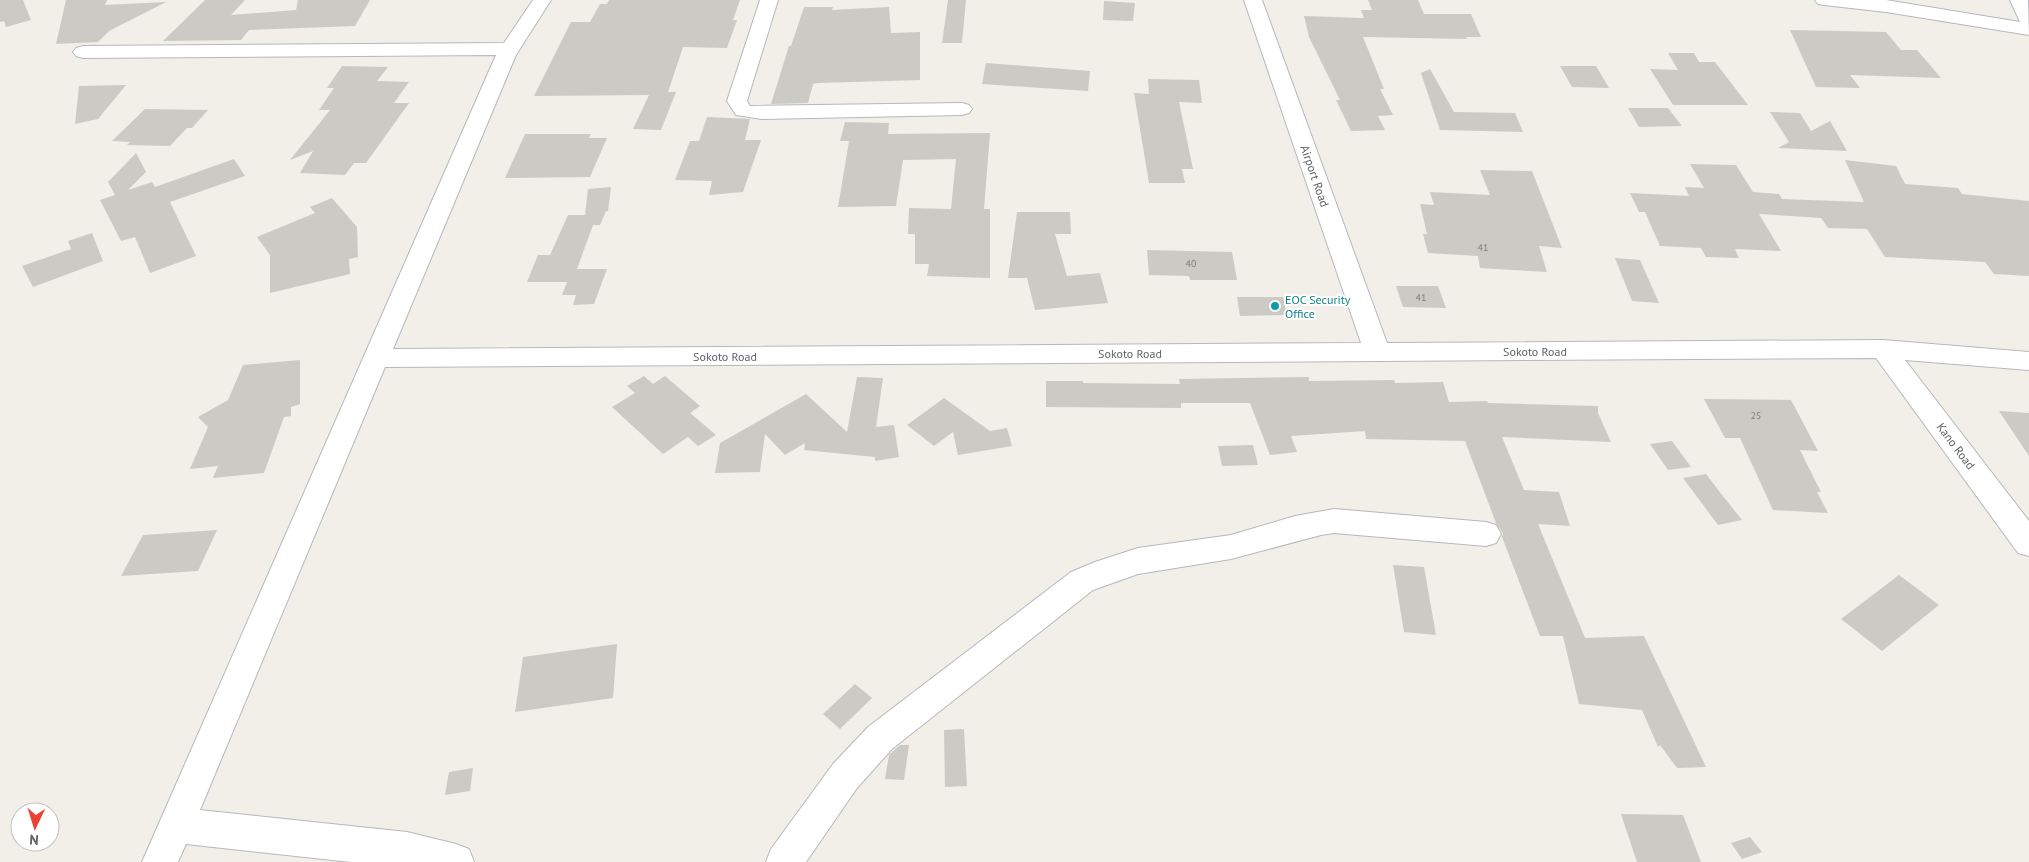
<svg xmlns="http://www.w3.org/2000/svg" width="2029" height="862" font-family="'PT Sans',sans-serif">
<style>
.building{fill:#cccac5}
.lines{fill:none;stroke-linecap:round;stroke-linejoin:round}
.minor-casing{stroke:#b5b8bc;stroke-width:2}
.minor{fill:#fff;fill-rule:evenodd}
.culture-dot{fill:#0f9aa8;stroke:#fff;stroke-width:2}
.labels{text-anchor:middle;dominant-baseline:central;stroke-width:4;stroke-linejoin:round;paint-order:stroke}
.number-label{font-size:10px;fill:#7a7d7f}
.street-label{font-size:12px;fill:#5f6368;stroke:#fff}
.culture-label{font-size:12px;fill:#0d838f;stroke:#fff;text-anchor:start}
</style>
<rect width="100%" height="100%" fill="#f1efe8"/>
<path class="building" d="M0,0H23L31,20L6,27L4,21L0,22Z
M66,0H107L105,5L166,2L109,31L98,42L56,44Z
M205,0H245L231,15L296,10L298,0H370L355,26L249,30L241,40L163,41Z
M609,0H740L733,20H737L727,48L683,47L668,92H676L661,130L633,129L649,95L534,96L571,22H590L600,4H607Z
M948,0H966L962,43H942Z
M1368,0H1418L1424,14H1471L1481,37H1466L1467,39L1363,37L1384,89H1380L1393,115L1378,116L1385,130L1351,131L1336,100H1340L1309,37L1304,16L1364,18L1361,10H1372Z
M1104,1L1135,3L1133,21L1103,20Z
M804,7H833L832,10L889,7L891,33L920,32V80L818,83L813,84L808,103L771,104L789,46H791Z
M1790,30L1886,32L1901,50H1917L1941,78L1850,75L1860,88L1816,87Z
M1668,53H1694L1699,62H1715L1748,105H1673L1650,69L1678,70Z
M986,63L1090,71L1088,91L982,84Z
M342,66L388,67L377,81L409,82L394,103H409L366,163H354L345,175L300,173L313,151L290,160L330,110H319L334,88H327Z
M1560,66H1596L1609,88L1572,87Z
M1430,69L1454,112L1515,113L1523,132L1440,130L1421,73Z
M1148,79L1199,80L1202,103L1179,102L1193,169H1182L1185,183H1149L1134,93L1149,94Z
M126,85L98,119L75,124L79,86Z
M1628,108H1668L1682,126L1639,127Z
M145,109L208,110L192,128H187L170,146L127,145L130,142L112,141Z
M1770,112L1800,113L1811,131L1830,121L1847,151L1778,148L1789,142Z
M707,117L750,119L745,140H761L743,192L709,195L712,181L675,180L690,141H699Z
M845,122L889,123L888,134L990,133L984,209H990V278L927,276L929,264H915V234H908L909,208L951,209L956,159L903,160L896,206L838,207L849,141H840Z
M525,134H591L589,138H607L590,177L505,178Z
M136,153L146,172L128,190L152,182L155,187L234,159L245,176L170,202L196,256L150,273L135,237L121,241L100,200L115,195L108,182Z
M1845,160L1896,166L1905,184L1958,188L1962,194L2029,201V276L1994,274L1985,262L1885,257L1867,229L1828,228L1821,218L1759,214L1781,251L1735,249L1739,258L1706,257L1701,248L1660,246L1645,212H1639L1630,193L1689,196L1685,187L1704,188L1690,164L1736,165L1753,192L1779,194L1782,199L1864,202Z
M1480,170L1532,171L1562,248L1539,246L1547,272L1480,268L1478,256L1428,253L1423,234H1427L1420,204L1434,205L1430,192L1490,195Z
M611,187L608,211H606L600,225H593L577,269H607L594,304L573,305L576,295H562L567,282H527L538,255H550L568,215H585L588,189Z
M332,198L357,227L358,257L349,259L350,274L270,293V255L257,237L315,213L310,207Z
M1017,212H1070L1071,234H1055L1067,276L1100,273L1108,303L1035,310L1027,278H1008Z
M92,233L103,261L33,287L22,266L71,249L68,241Z
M1147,250L1232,252L1237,280H1190L1189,276L1149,275Z
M1615,258L1640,260L1659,303L1632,301Z
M1396,286H1438L1446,308L1403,307Z
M1237,297H1283L1287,315L1240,316Z
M300,360V404L291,407V416L284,417L264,473L213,478L218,466L190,469L208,427L198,417L228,400L243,365Z
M644,376L653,384L665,376L700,406L690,413L716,435L698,446L688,437L663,454L612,407L635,393L627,386Z
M857,377L883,378L876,427L894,425L899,457L875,461V457L804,450L805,443L785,455L765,434L760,472L715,473L720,443L806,394L847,432Z
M1309,377V381L1394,380L1395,383L1443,382L1449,402L1487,401L1488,403L1598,406V413L1611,442L1502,437L1524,490L1559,492L1570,526L1538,524L1585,638L1644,636L1706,767L1677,768L1660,745L1658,747L1642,710L1579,704L1563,636H1540L1502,537L1503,533L1496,523L1465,441L1366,439L1365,431L1291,436L1297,452L1270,455L1250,403H1181V408L1046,407V381H1083V383L1180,384L1179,379Z
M944,398L990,431L1007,428L1012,446L958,455L953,432L934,446L907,425Z
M1704,399L1791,400L1818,451L1800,450L1821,492H1817L1828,513L1773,510L1740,438H1725Z
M1999,411L2029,413V456Z
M1672,441L1691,467L1668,470L1650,444Z
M1253,445L1258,465L1222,466L1218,446Z
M1706,474L1719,491L1742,520L1718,525L1683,478Z
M217,530L198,571L121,576L143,535Z
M1393,565L1424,567L1436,635L1404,632Z
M1899,575L1939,605L1882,651L1841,619Z
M617,644L613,698L515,712L523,657Z
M855,684L872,698L840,729L823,714Z
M964,729L967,786L945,787L944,730Z
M900,745H909L904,780L885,779L889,755Z
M473,768L470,791L445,795L449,772Z
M1621,814L1683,815L1701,862H1637Z
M1750,837L1762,852L1742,859L1731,843Z"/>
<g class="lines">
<g class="minor-casing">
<path id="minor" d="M533,0H551L516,55L393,349L1361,343L1244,0H1262L1387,343L1883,340L2029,352V370L1905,360L2029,521V556L2018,553L1876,358L385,367L200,810L407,832L456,844L469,849L474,862H351L186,844L178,862H142L496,55L83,58L76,56L73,52L76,48L83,46L504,43Z
M760,0H778L747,101L750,106L962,103L969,105L972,109L969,113L962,115L762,119L736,115L727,101Z
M1815,0H1886L2020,22L2010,0H2028L2029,35L1886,12L1824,5L1818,4Z
M1334,509L1486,522L1496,525L1501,534L1496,543L1486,546L1334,533L1321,535L1231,559L1138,574L1093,590L892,749L857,788L806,862H766L771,849L833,764L868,727L1071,572L1095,562L1138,548L1231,535L1295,516Z"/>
</g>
<use href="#minor" class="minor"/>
</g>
<circle class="culture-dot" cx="1275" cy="306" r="5"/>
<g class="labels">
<g class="number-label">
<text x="1483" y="247">41</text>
<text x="1191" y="263">40</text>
<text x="1421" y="297">41</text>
<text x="1756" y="415">25</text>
</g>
<g class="street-label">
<text transform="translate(1315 176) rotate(71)">Airport Road</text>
<text x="1535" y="351">Sokoto Road</text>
<text x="1130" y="353">Sokoto Road</text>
<text x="725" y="356">Sokoto Road</text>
<text transform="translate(1956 446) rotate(53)">Kano Road</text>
</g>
<g class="culture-label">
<text x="1285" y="299">EOC Security<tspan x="1285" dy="14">Office</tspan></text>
</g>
</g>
<g transform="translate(35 827) rotate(184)"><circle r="24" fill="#ffffff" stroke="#bfc1c3"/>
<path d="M0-4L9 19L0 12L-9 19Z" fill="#ea4335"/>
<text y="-8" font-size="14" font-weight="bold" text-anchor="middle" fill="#5f6368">N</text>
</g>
</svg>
